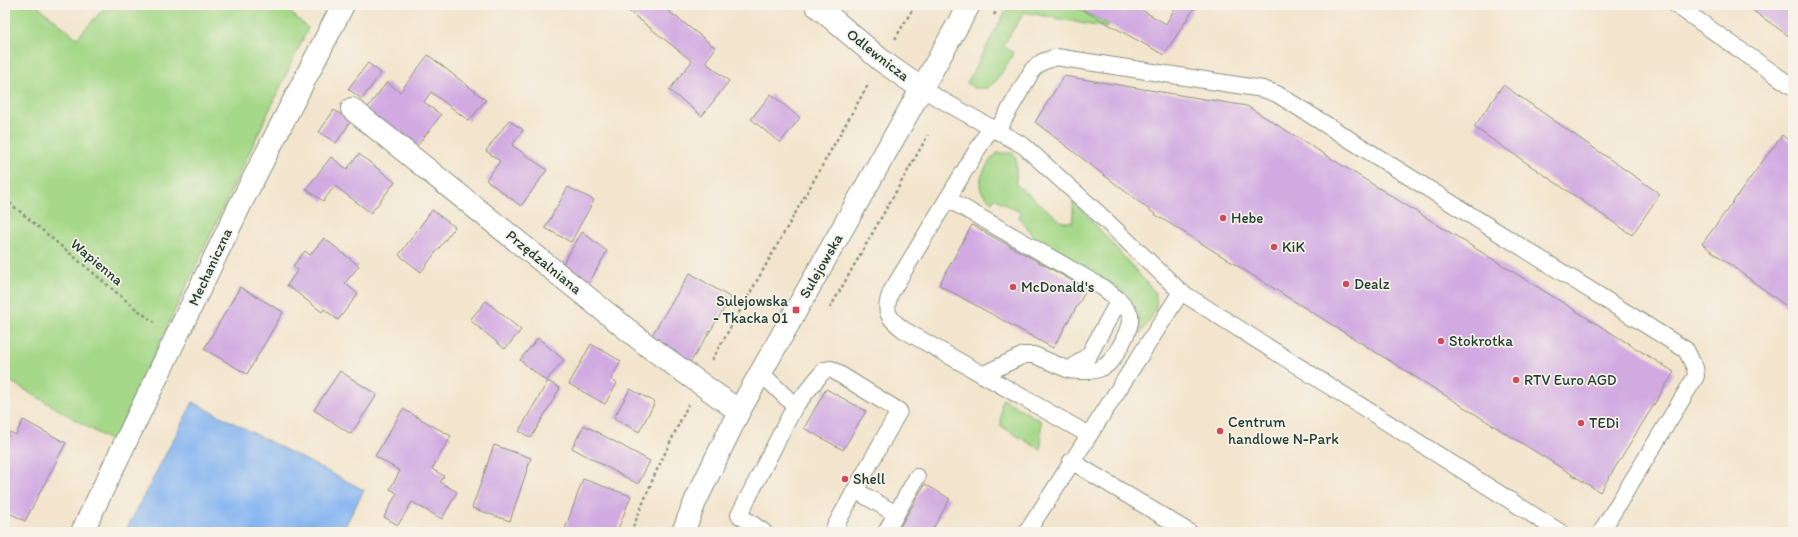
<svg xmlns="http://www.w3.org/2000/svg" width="1798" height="537" font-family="Itim,sans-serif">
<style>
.green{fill:#a5d888;stroke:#628a5e}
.water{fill:#85b5f1;stroke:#527992}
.building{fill:#d1aae2}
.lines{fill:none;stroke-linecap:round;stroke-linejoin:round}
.service-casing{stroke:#899180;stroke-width:18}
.minor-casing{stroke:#899180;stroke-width:24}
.secondary-casing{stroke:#899180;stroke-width:24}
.path{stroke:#899180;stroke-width:2.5;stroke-dasharray:3 3;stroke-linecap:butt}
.service{stroke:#fff;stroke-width:16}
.minor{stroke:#fff;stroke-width:22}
.secondary{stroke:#fff;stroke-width:22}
.poi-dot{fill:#d1495b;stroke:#f7f3e8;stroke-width:1.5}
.labels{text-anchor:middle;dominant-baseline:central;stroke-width:3.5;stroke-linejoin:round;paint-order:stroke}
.street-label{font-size:15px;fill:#1f3d34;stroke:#f7f3e8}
.poi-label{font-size:15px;fill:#1f3d34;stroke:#f7f3e8;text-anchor:start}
</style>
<rect width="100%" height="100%" fill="#f7f3e8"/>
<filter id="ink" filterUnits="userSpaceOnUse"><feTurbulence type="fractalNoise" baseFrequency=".025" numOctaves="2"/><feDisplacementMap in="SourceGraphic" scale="8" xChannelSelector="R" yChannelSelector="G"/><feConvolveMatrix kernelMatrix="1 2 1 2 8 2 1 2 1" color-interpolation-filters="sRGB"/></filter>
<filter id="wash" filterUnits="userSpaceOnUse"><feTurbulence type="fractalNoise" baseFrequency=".012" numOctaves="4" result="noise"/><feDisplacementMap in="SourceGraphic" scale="16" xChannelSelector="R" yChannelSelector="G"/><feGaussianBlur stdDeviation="0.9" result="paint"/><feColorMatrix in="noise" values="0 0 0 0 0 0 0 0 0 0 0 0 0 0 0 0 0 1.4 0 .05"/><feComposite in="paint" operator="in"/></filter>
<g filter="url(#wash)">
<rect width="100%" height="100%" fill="#f3e5cd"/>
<path class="green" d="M5,5H36L77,38L107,5H282L308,28L113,442L5,378Z
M1009,5H1071L1108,24L1106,28L1024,12L1003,46L1014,53L996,81L987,88H974L967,83Z
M998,153H1013L1016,157V184L1062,222H1073V201L1079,206L1153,290C1163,307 1149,320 1140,334C1139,315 1136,303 1122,290L1038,243L1019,217L1021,213L994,198L992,202C975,190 978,180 988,164C991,159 993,156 998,153Z
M1003,399L1041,421V450L1001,426V402Z"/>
<path class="water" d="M193,402L364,490L342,532H125Z"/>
<g id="blocks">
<path class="building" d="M621,5H661L716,48L705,62L729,81L702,116L669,90L692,61Z
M1088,5H1133L1166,24L1177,5H1196L1164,55L1083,10Z
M1745,5H1793V39Z
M428,55L486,100L469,121L431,92L424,102L441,115L417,146L400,132L397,136L365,111L387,82L400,92Z
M368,63L381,73L362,99L348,89Z
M1064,76L1247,106L1674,372L1600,492L1156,215L1035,122Z
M1503,85L1660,194L1632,235L1474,127Z
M771,94L800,118L780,143L751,119Z
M334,110L351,121L336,143L319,132Z
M509,120L523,130L512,145L547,170L521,206L486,180L500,161L486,151Z
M1782,135L1793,144V311L1702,244Z
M359,154L395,182L371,213L335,186L323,201L306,189L331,157L347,169Z
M568,187L594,200L571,242L545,228Z
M432,210L455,227L421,272L399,255Z
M972,225L1087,289L1053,348L939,285Z
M582,232L607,251L588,285L562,265Z
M324,238L359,266L345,283L358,294L338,320L324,309L322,312L287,285L298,270L293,266L305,251L310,255Z
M690,273L731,298L690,363L650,338Z
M240,287L283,312L247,374L204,349Z
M486,301L521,330L505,349L470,320Z
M538,338L564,360L546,381L520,360Z
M591,344L621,361L611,379L617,383L605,404L569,384Z
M340,371L377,395L351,434L314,410Z
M548,381L560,388L531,438L519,431Z
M630,389L655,402L639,432L614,418Z
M826,389L866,411L843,450L804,428Z
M403,409L451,436L432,469L444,476L440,482L457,492L442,519L412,502L398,525L384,517L397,493L390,489L400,471L375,456Z
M23,420L66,443L25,521L5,511V441L10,432L16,435Z
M584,425L650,461L638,484L572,448Z
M494,445L531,458L510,521L472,508Z
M583,479L631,496L617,532H564Z
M925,484L950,499L931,532H897Z"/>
</g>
</g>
<g filter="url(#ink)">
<use href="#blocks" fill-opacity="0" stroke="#899180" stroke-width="1"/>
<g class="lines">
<g class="service-casing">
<path id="service" d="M1676,5L1793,87
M922,89L1024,146L1099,214L1181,292L1560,532
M991,127L891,292C883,312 888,318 904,330L1089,435
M997,131L1033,69L1042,62L1056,57L1263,89L1277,94L1686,350L1695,368L1696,376L1601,532
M948,199L1102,287L1119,300L1089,355L1069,370L1034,355H1024L982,375
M1069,370C1080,371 1095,373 1105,366C1115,360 1133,326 1130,315C1128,309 1123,304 1119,300
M761,373L795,406
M1071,461L1189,532
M855,490L896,514
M764,532L739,515L795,406L821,374L825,370L831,369L899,411L832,532
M886,532L917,477
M1027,532L1181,292"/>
</g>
<g class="minor-casing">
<path id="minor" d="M816,5L882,61L922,89
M352,109L648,346L739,411
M82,532L242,201L343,5"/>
</g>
<g class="secondary-casing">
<path id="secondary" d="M683,532L695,502L739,411L969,5"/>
</g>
<path class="path" d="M994,15L1000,5
M895,39L915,5
M5,199L135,308L154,322
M830,308L928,135
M712,360L869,83
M631,532L655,474L688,405"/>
<use href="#service" class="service"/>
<use href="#minor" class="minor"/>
<use href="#secondary" class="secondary"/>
</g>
</g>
<g class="poi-dot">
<circle cx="1223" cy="218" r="4"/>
<circle cx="1274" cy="247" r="4"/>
<circle cx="1346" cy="284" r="4"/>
<circle cx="1013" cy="287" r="4"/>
<rect x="792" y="306" width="8" height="8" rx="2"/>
<circle cx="1441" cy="341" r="4"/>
<circle cx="1516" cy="380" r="4"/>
<circle cx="1581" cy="423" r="4"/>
<circle cx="1220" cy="431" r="4"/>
<circle cx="845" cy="479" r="4"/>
</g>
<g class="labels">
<g class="street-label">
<text transform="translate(878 55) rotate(38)">Odlewnicza</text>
<text transform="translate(97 262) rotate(40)">Wapienna</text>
<text transform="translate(544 262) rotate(39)">Przędzalniana</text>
<text transform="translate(821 266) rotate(-60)">Sulejowska</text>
<text transform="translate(210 267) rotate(-65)">Mechaniczna</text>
</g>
<g class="poi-label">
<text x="1231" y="218">Hebe</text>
<text x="1282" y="247">KiK</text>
<text x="1354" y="284">Dealz</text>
<text x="1021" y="287">McDonald's</text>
<text x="788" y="301" text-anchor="end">Sulejowska<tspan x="788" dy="17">- Tkacka 01</tspan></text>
<text x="1449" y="341">Stokrotka</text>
<text x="1524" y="380">RTV Euro AGD</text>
<text x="1228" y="422">Centrum<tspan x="1228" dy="17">handlowe N-Park</tspan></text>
<text x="1589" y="423">TEDi</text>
<text x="853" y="479">Shell</text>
</g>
</g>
<rect width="1798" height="537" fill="none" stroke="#f7f3e8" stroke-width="20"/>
</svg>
